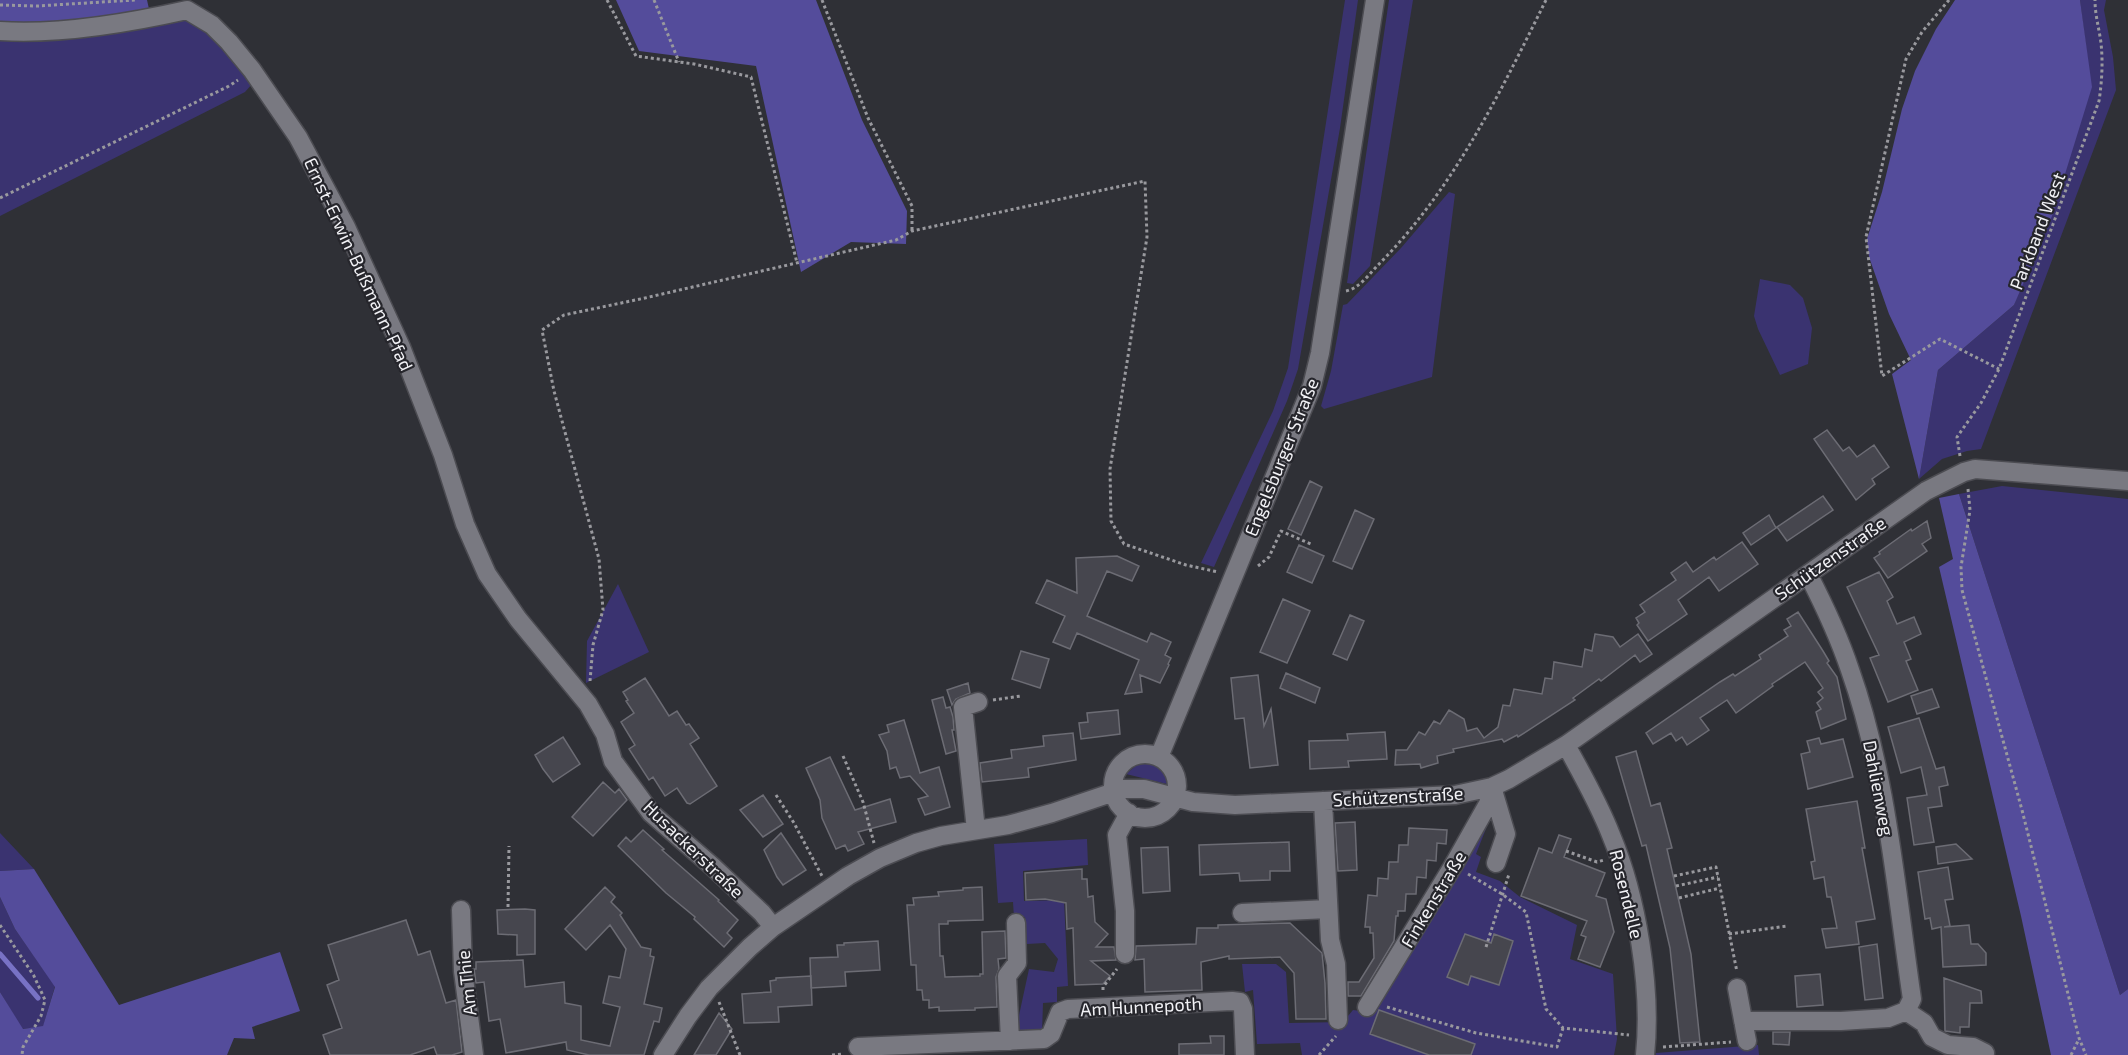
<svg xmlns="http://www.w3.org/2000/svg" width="2128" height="1055" font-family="'Exo 2',sans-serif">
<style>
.green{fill:#3a3370}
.forest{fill:#544c9b}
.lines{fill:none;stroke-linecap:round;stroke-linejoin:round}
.stream{stroke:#7872c5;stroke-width:5}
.building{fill:#46464e;stroke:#6c6c74;stroke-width:1.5}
.minor-casing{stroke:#4c4c52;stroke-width:21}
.path{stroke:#99999e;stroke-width:3;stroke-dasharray:3 3;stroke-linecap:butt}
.minor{stroke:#797981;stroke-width:18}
.labels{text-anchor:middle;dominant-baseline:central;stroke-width:4.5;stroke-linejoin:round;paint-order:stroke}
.street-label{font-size:18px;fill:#f1f1f5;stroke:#26262c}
</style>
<rect width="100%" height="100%" fill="#2f3036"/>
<path class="green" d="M1345,0H1358L1340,128L1298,369L1287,401L1214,567L1201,563L1273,411L1288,368Z
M1389,0H1413L1370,266L1353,284L1347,283Z
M2080,0H2106L2104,10L2113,57L2116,90L1981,449L1967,451L1942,459L1919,479L1938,370L2014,305L2091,87Z
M186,17L211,33L253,83L245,92L0,216V37Z
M1449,192L1455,194L1432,377L1324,409L1321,406L1331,371L1343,305L1347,304L1401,248Z
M1760,279L1790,285L1803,298L1812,328L1808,364L1780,375L1758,329L1754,316Z
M2002,486L2128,499V989L2120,995L1959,494Z
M618,584L649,652L586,683L587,641Z
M1146,763C1158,766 1166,771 1167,784L1126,774L1138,764Z
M1491,816L1476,854L1481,857L1476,872L1500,881L1520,897L1577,925L1570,959L1613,974L1617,1039L1614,1055H1302L1300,1043L1257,1044L1253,990L1245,992L1242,964H1276L1286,972L1289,1023L1343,1022L1353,1010L1368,1012Z
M0,833L34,869L0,871Z
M1087,839L1088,865L1023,871L1024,901L1064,900L1068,986L1057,987V1002L1043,1003L1042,1033L1015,1034L1029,969L1054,972L1058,959L1045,943L1027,944L1025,917L1014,918L1013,902L998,903L994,844Z
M0,897L15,929L55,986L43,1027L22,1029L0,992Z
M1758,1045L1759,1055H1656V1053Z"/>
<path class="forest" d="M0,0H147L149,9L44,25L0,24Z
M616,0H816L862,120L907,211L906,244L851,242L801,272L756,66L639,51Z
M1955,0H2080L2092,87L2052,216L2014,305L1938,370L1919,479L1892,374L1911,360L1889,314L1869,257L1867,239L1882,192L1902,109L1915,71L1936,29Z
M1959,494L2120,995L2128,989V1055H2051L2021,916L1939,567L1953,559L1939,498Z
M34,869L119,1005L280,952L300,1011L252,1027L255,1039L234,1038L227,1055H0V992L23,1029L43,1026L55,987L15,929L0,897V871Z"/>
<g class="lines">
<path class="stream" d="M0,954L38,998"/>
</g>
<path class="building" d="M1827,430L1843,451L1849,447L1857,457L1874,445L1889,467L1872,479L1875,484L1856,500L1814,439Z
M1310,481L1322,487L1301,535L1288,529Z
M1823,496L1833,510L1787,541L1777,527Z
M1355,510L1374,519L1352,569L1333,561Z
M1769,515L1776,528L1751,545L1743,533Z
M1927,521L1931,538L1922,544L1927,551L1888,578L1874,558L1880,554L1879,552L1911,529L1912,531Z
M1742,542L1758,564L1719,591L1709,577L1678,600L1687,614L1648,641L1637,625L1639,623L1636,618L1645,612L1640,605L1676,580L1671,573L1686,562L1693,572L1714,557L1716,560Z
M1299,545L1324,556L1312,583L1287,572Z
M1117,556L1139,566L1132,581L1107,571L1087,616L1147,642L1151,633L1171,642L1165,655L1171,658L1168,664L1169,665L1160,683L1140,675L1142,692L1125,694L1139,660L1077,633L1070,649L1053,642L1065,616L1036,603L1047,580L1077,593L1076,558Z
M1879,572L1893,597L1887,601L1897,624L1914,617L1921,634L1904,642L1911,659L1906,661L1918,690L1888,702L1870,658L1879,655L1847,587Z
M1283,599L1310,611L1287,663L1260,652Z
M1798,612L1823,651L1829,661L1827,663L1837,677L1846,719L1821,729L1816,712L1821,709L1817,703L1823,698L1818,692L1823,688L1805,662L1772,684L1773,686L1736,713L1727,700L1700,718L1709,730L1687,745L1682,737L1676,741L1671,733L1653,744L1646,733L1720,682L1733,674L1735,676L1761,659L1759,655L1788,636L1784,630L1791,626L1787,619Z
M1350,615L1364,621L1347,660L1333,654Z
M1595,634L1613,637L1620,647L1638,634L1652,654L1640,662L1635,655L1601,681L1599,679L1573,698L1575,700L1518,737L1517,735L1504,742L1502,739L1453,749L1454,752L1437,756L1438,763L1421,768L1420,764L1395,765L1396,750H1407L1419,732L1425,735L1434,721L1440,724L1449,710L1464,719L1467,731L1477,728L1484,738L1498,727L1503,705L1510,706L1514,689L1542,694L1545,678L1552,679L1554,662L1582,667L1585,649L1592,651Z
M1021,651L1049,659L1040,688L1012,679Z
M1286,673L1320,688L1315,703L1280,688Z
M1258,675L1264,726L1271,709L1278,765L1250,768L1244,718L1235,719L1231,678Z
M645,678L669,716L677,711L686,725L689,724L699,738L690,744L717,786L690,804L687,803L677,788L665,796L653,777L649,780L629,749L635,745L621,722L634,713L626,701L628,700L623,692Z
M968,683L970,693L956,699L952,705L947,690Z
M1932,689L1939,707L1917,714L1911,696Z
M943,697L946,708L950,707L953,717L954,730H952L956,751L946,754L932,700Z
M1118,710L1120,734L1081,739L1079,723L1088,722L1087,713Z
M1919,718L1936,769L1944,767L1948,785L1939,787L1942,806L1928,808L1934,842L1914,845L1907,798L1927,795L1921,767L1901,773L1888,727Z
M904,720L920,773L939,767L950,807L925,815L918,799L928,796L910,776L900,778L896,767L890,769L887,751L879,735L889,732L887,725Z
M1385,732L1387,759L1348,761L1349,767L1310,769L1309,741L1348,740L1347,734Z
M1073,733L1076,760L1028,768L1029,777L982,782L980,763L1012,758L1011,750L1044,746L1043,736Z
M563,737L580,764L553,782L543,769L535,755Z
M1819,738L1821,744L1843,739L1853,777L1808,789L1801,754L1810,752L1807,741Z
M1636,751L1651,806L1660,803L1672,848L1667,849L1691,954L1700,1042L1680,1043L1670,948L1646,845L1642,846L1616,757Z
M830,757L855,810L890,799L896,822L858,832L864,844L848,851L845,845L836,849L822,818L820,800L806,768Z
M603,782L615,793L619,789L627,800L593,836L572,817Z
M763,795L783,824L763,837L740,810Z
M1857,801L1865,848H1862L1875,919L1856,922L1859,944L1826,948L1822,929L1837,928L1831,897H1827L1824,877L1814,879L1811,862L1815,861L1806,809Z
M1355,822L1357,870L1338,871L1335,823Z
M1409,828L1447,830L1446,844L1437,843L1436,861L1427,860L1426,878L1417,877L1416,894H1406L1405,911H1398V916H1396L1394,941L1361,996H1348V982H1359L1374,958L1373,933H1370V927H1365L1368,895L1377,896L1378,878L1388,879L1389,862H1398L1399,845H1408Z
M643,830L664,849L662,850L719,900L718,901L738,920L727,933L732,938L724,947L694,919L695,917L666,893L618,846L626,837L631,842Z
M781,833L806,870L783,885L777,877L764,850Z
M1559,835L1571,839L1564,857L1605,873L1596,896L1606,899L1614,932L1600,967L1578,959L1586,937L1581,935L1587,921L1521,896L1539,848L1552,853Z
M1289,842L1290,871H1270V880L1240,881L1239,873L1200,875L1199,845Z
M1956,844L1972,859L1938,864L1936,847Z
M1168,847L1170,891L1143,893L1141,848Z
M1948,867L1953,899L1945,900L1950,926L1944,927L1969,925L1971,944H1978L1986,953V965L1943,967L1941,927L1932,929L1930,918L1925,919L1918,872Z
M1082,869V879H1087L1088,897L1093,896L1095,922L1108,934L1096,947H1114L1116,960L1091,961L1110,976L1103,984L1075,985L1073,928L1067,929L1066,903L1045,899L1026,900L1025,873Z
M605,887L615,897L611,902L622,913L620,915L641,947L651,949L650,956L654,957L644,1004L662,1008L659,1022L654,1021L644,1055H589L567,1050L566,1042L506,1053L500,1019L489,1021L484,982L476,983L474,969H476V962L523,960L525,987L564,982L565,1003L581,1006V1040L610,1046L620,1007L603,1003L609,976L620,978L626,949L610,925L586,950L565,929Z
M982,887L983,920L948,921V924H939L940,956H943L945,977L980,976V974H983L982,932L1005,931L1006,958L998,959L999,969L996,977L997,1007L975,1008V1010L939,1011V1007L929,1008V1000H923L922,990H917L916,965H911L907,905H914L913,898L939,896L938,892L963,890V888Z
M525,909L535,910V954L517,955V935L498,934L497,910Z
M406,920L418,955L430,951L446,1003L456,1000L462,1052L452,1055H437L434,1047L410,1055H330L323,1035L342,1028L327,985L339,980L328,945Z
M1290,923L1322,953L1325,983L1326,1019H1296L1294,973L1280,957L1229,959V956L1201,962L1202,990L1145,992L1144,959L1135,960L1136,946L1196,944L1197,928H1218V925Z
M1465,934L1491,943L1494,934L1513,941L1499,985L1471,976L1468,985L1447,977Z
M878,941L880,970L845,972L846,986L811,988L810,958L838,957L837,945H844V943Z
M1877,944L1883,998L1865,1000L1859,947Z
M1820,974L1823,1005L1797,1007L1795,976Z
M811,976L812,1005L778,1007L779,1022L744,1023L742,994L771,992L770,981L776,980V978Z
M1944,978L1981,991L1982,1003H1970L1969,1027H1960V1033L1945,1031Z
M1379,1010L1475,1044L1471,1055H1429L1370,1034Z
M719,1013L732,1029L716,1055H694Z
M1773,1032H1790L1789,1045L1773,1044Z
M1210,1036H1224V1055H1179V1044L1211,1043Z"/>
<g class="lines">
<g class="minor-casing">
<path id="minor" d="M0,31C60,35 129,23 187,10L212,25L229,42L252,70L298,137L346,227L401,347L443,455L465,524L487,574L518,619L588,704L605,734L613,761L651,813L712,866L762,913L773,927
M1566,745C1582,774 1599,804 1611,835C1637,897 1652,988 1645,1055
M1113 786a32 32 0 1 1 64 0a32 32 0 1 1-64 0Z
M1159,757L1312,386L1320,353L1375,0
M1492,787L1506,834L1496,863
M1323,801L1330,940L1336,964L1338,1020
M976,830L963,707L978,702
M461,910L463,971L474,1055
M1242,913L1328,909
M1125,954V911L1117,835L1129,813
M1737,988L1747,1041
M1367,1007L1453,866L1488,804L1492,787
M1906,1011L1924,1023L1932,1037L1948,1045L1973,1047L1985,1053
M1743,1021H1841L1888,1018L1906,1011L1912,999C1896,891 1887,774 1850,670C1839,637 1824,605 1808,574
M1010,1041L1007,976L1017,963L1016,923
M858,1047L1044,1039L1051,1034L1060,1012L1068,1009L1232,1001L1240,1002L1243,1009L1245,1055
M663,1055L688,1016L709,988L750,947L773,927L848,876L880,858L916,843L941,836L1008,825L1052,813L1123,789H1144L1193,802L1235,805L1455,795L1492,787L1509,779L1566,745L1926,491L1964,472L1975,469L2128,481"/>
</g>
<path class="path" d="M607,0L636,56L694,64L751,77L797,263
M654,0L679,62
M822,0L868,118L912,206V231
M1949,0L1922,32L1906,59L1866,237L1882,376L1940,339L1999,369
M0,5L37,6L135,0
M0,198L229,86L238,80
M1346,291C1360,288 1370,273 1380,263C1454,188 1500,93 1546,0
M1960,456L1957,437L1981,403L1999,369L2099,101C2102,81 2103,62 2101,43C2099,28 2095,15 2095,0
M1968,489L1970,510L1961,567L1962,590L2022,810L2079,1038L2086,1055
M1258,566L1269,557L1281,531L1313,545
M590,681L593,645L603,610L599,559L554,391L542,330L564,315L645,298L896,240L912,231L1145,181L1147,237L1110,469L1111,521L1124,544L1186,565L1218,572
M993,700L1021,696
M843,756L863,802L874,843
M776,795L794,823L822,876
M1566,851L1597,862L1604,860
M1468,874L1502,894L1526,912L1546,1009L1563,1028L1629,1035
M1674,876L1716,867L1737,972
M1676,886L1718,877
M1679,898L1720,888
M508,907L509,846
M0,925L34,976L45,1000L41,1016L23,1047L22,1055
M1729,934L1787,926
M1486,947L1509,874
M1103,990V987L1117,969
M719,1002L740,1055
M1387,1007L1476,1033L1557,1047L1563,1028
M1663,1047L1731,1042
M832,1055L843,1054
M1319,1055L1336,1036
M2071,1055L2079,1039"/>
<use href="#minor" class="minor"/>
</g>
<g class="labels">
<g class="street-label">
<text transform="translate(2037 231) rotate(-69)">Parkband West</text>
<text transform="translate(359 264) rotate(65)">Ernst-Erwin-Bußmann-Pfad</text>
<text transform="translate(1281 457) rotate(-68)">Engelsburger Straße</text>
<text transform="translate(1830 558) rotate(-35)">Schützenstraße</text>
<text transform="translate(1879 788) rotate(79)">Dahlienweg</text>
<text transform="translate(1398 796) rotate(-3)">Schützenstraße</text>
<text transform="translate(694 849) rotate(44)">Husackerstraße</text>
<text transform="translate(1627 894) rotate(76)">Rosendelle</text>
<text transform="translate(1433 899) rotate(-59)">Finkenstraße</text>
<text transform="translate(466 983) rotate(-96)">Am Thie</text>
<text transform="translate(1141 1006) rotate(-3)">Am Hunnepoth</text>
</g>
</g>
</svg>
